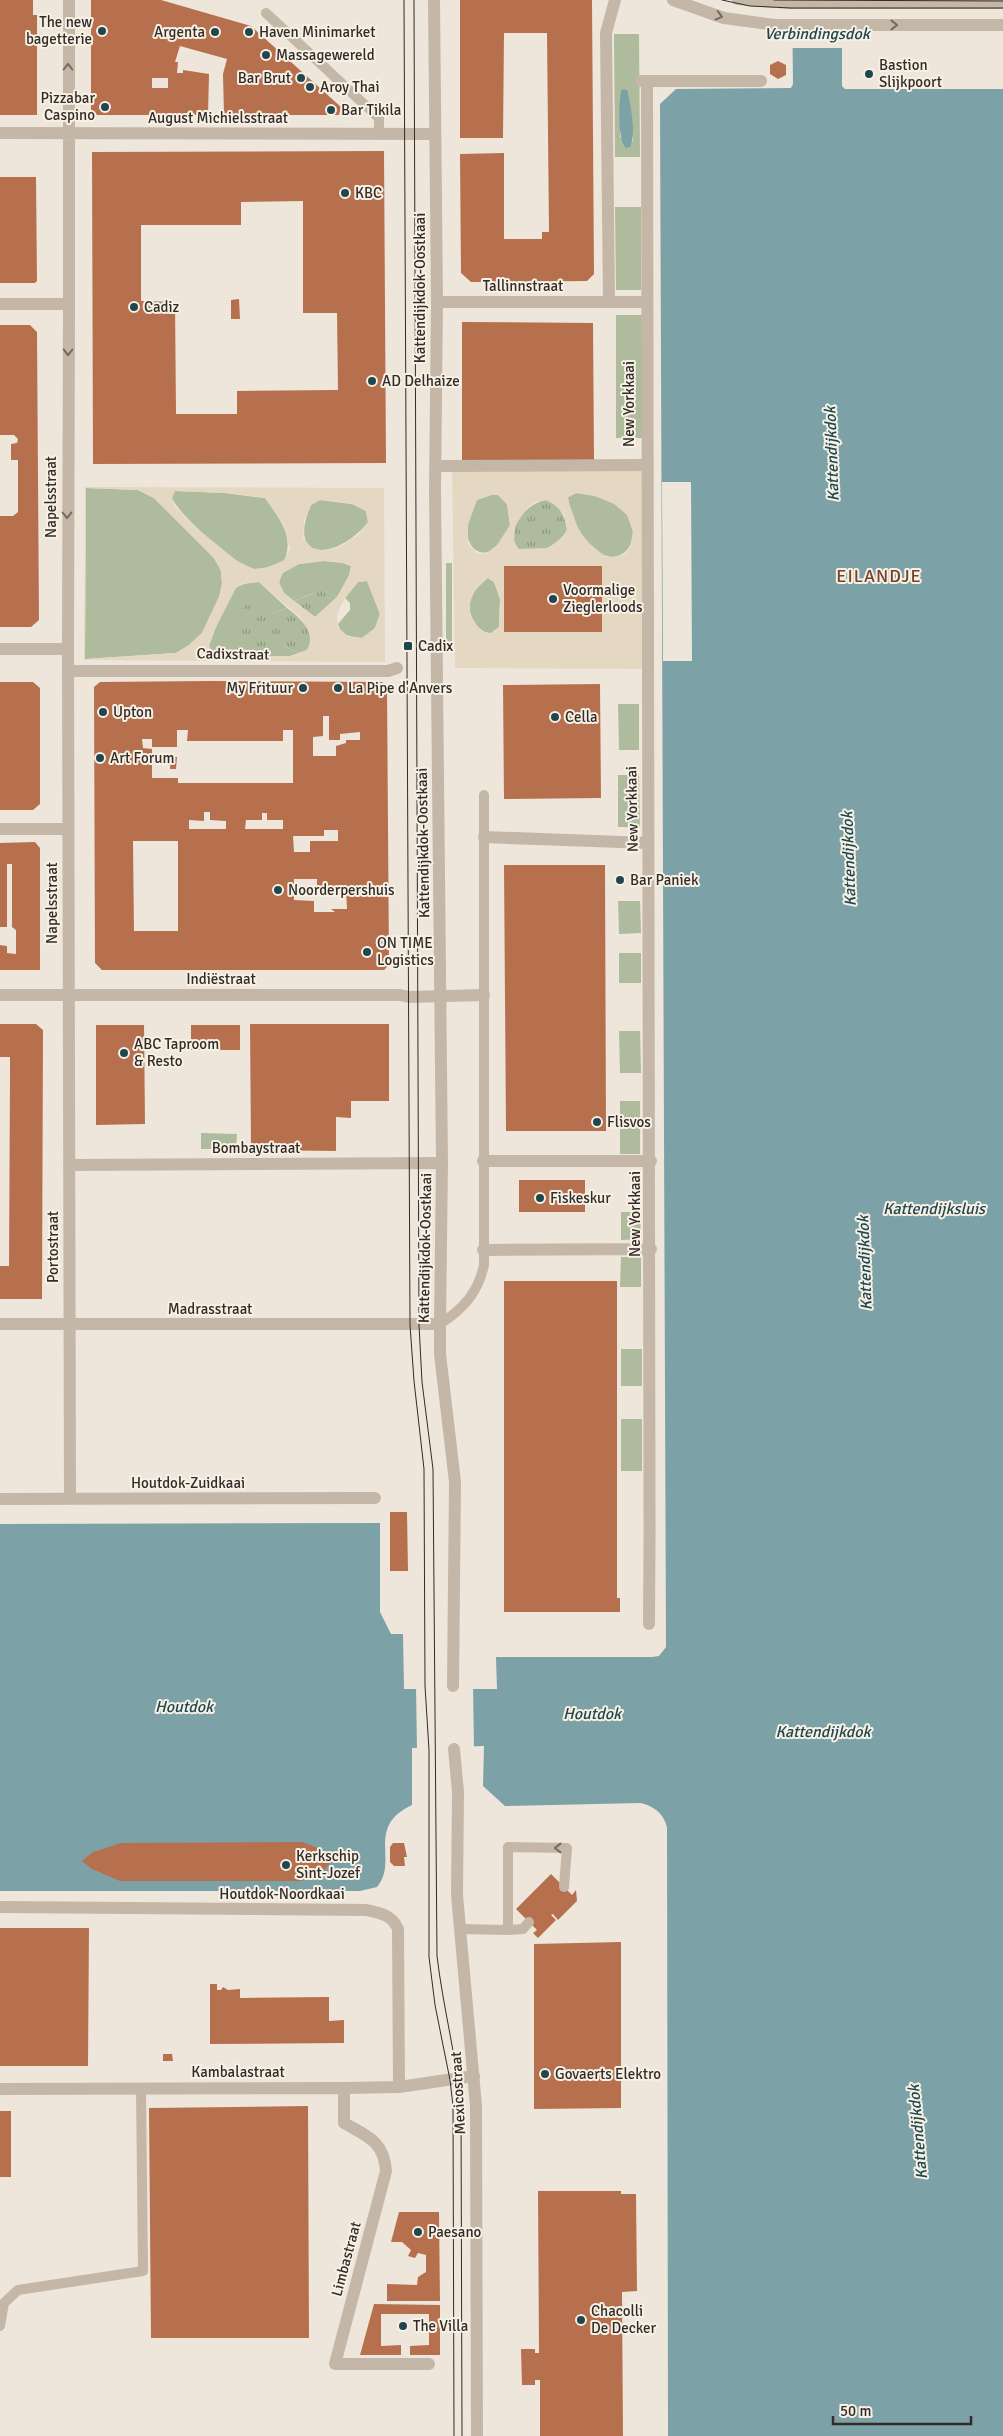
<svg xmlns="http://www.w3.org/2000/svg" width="1003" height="2436" font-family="Signika,sans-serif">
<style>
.grass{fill:#aebb9c;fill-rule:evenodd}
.park{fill:url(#park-tufts)}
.plaza{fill:#e4d8c2;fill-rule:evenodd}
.water{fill:#7ca2a7}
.pier{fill:#eee6da}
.building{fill:#b7704e;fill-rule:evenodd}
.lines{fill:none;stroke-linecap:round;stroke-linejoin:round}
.service{stroke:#c4b7a7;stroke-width:10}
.pedestrian{stroke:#c4b7a7;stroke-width:12}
.minor{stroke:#c4b7a7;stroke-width:12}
.tertiary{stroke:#c4b7a7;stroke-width:12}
.tram{stroke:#322b27;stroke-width:1}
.oneway{stroke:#746a61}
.poi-dot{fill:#21474e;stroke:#f6f0e5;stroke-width:2}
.labels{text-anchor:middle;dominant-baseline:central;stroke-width:4;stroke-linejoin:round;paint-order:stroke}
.poi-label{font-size:15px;fill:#322b27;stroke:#f6f0e5;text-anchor:start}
.street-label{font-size:15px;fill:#322b27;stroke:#f6f0e5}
.water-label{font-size:16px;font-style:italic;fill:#21474e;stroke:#f6f0e5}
.quarter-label{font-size:18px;letter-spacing:1px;fill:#77422a;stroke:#f6f0e5}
</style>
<defs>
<pattern id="park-tufts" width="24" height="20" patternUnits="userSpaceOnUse" patternTransform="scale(1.25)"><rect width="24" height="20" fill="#aebb9c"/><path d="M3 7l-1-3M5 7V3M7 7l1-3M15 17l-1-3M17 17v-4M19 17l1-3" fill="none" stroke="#8e987f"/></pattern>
</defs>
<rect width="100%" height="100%" fill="#eee6da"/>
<path class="grass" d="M614,34H639L640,157H615ZM628,91L633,141L620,137V105Z
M615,207H641V290H616Z
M616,315H642L643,438H616Z
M86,488L138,490L154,498L214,558L221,571L222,584L219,597L202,633L189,645L176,653L85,659Z
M175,491L225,493L265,498C279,518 295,536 284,561C275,564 265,570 254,569C236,566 179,515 172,498Z
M576,493C591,495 608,497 620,507C652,535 618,583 585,539C576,526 569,513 568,497Z
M491,495H498L507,504L510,525C488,581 448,541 477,500Z
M320,500L352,504L366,511L368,522C340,558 285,566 311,505Z
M324,561L343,563L351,566L348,580L337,597C322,587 309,595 294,601L284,593L279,583L282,573L299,564Z
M446,563H452V646H446Z
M488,578L494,582L500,599L499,627L491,633C484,633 479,629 475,623C463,605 473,589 488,578Z
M367,581L380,614L375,628L362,638C352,637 341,636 338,624L350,610V603L345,598L358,582Z
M259,582L287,608L272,613H260L254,606L283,646L299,653L290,656H222L213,653L209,646C213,634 228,596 236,588C242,583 252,583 259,582Z
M639,704V750H619L618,704Z
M618,775H639L640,827H618Z
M618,901H640L641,933L619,934Z
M619,953H641V983H619Z
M619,1031H640L641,1073H620Z
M620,1101H640V1154H620Z
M201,1133L237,1134L236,1149H201Z
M621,1212H640L641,1239L621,1240Z
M621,1257H641V1287H620Z
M621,1349H642V1386H621Z
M621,1419H642V1471H621Z"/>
<path class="park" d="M546,500C560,505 565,516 567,530C559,545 536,557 519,550C503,531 526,503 546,500Z
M320,591L330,593L337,597L315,617L294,601Z
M246,605L254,606L261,613H272L287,608C301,619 317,632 307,650L299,653L283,646L258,648L247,644C235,627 232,622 246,605Z"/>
<path class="plaza" d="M645,465L646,669L455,668L452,466ZM576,493L595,496L614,504L627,515L633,532L630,547L625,554L617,557H606L590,544L579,531L569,503L568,497ZM491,495H498L507,504L510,525L497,545L487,553L481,554L476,553L468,543V525L477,500ZM546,500L553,503L564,514L567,530L563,537L548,548L519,549L514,543L515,526L527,508L535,502ZM488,578L494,582L500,599L499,627L491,633H486L478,627L470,615L469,605L475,590Z
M85,487L384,488L385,662L84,660ZM86,488L138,490L154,498L214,558L221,571L222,584L219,597L202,633L189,645L176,653L85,659ZM175,491L225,493L265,498L283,523L290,549L284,560L270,567L254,569L237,561L194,526L175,506L172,498ZM320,500L352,504L366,511L368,522L359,534L343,545L325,551L312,548L303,538L304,521L311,505ZM324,561L343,563L351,566L350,573L337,597L315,617L284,593L279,582L283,573L299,564ZM367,581L380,614L375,628L363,638L349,637L338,628L337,617L339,610L345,598L358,582ZM259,582L302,619L310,633L311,642L307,650L290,656H222L213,653L209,646L214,631L236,588L246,583Z"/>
<path class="water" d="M792,0H842V86L845,89H1003V2436H668L667,1827C663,1813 655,1807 641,1803L505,1806L483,1786L484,1746L412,1748V1805C365,1827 399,1861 377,1887L360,1891H0V1524L380,1523V1612L391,1634H403L404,1689H497L496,1657H652L659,1656L666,1647L660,104L676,89L791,88L793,84Z
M624,89L628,91C630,107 637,131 630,147L626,148C617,140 619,103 621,91Z"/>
<path class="pier" d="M790,0H844L845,48H790Z
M662,482H691L692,661H663Z
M416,1686H473L474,1749L417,1750Z"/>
<path class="building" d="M0,0H33V15H37V115H0Z
M91,0H161L251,26L341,107L339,115H224L223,74L227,59L180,46L175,62H178L177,73H183V70L209,74L208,115H97L91,110ZM152,78H168V88H152Z
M460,0H592L594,274L587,281L471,282L461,273L460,154L504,153V239H542V232H549L547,33H504L503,138H460Z
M778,61L786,65V75L778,79L770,74V65Z
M384,151L386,463L93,464L92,152ZM303,201V313H337L338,390L237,391V414H176L175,302L141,301V225H241V202Z
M0,177H36L37,281L35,283H0Z
M239,299L240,319H231V300Z
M462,322L593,323L594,461H462Z
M0,325H30L37,332L39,620L31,627H0V516H13L18,512V460H11V444L17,443L18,439L14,435H0Z
M504,566H602V632H504Z
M209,681L382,682L387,687L389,965L384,970H102L95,963L94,687L100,682ZM323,716H329V740H340V734L360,732V740H346V743L336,746V756H313V737L323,736ZM177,730H188L187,741H283V730H293V783H178V778H152V749L143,748L142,739H152V747H177ZM204,812H210V820L226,821V829H189V820L204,821ZM262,813H267V820H283V829H245L246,820H262ZM324,830H338V841H310V852H294L293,836H324ZM133,841H178V931H134ZM294,879H317V890H346L347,909H331L335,912H314V901L294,900Z
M0,682H33L40,688V804L33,810H0Z
M600,684L601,798L504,799L503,685Z
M171,756L177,757L176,769H170Z
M35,842L40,848V970H0V945L7,946V953L16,954V930L12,927V864H7V927H0V843Z
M504,865H605L606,1131H506Z
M0,1024H36L43,1030L42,1299H0V1266H9L10,1073V1057H0Z
M250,1024H389V1101H351V1118L336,1117V1151L251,1150Z
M96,1025H144L145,1124L96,1125Z
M191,1025H240V1050H191Z
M519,1180H585V1212H519Z
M504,1281H617V1598H620V1612H504Z
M390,1512H407L408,1571H390Z
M302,1842L321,1849L330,1863L321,1875L301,1881H120L92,1869L82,1861L93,1852L121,1843Z
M393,1843H404L407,1857H404L405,1866H394L390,1862V1847Z
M551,1874L572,1895L576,1890L577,1901L558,1920L553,1914L551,1915L556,1920L538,1938L533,1933L537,1930L516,1909Z
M0,1928H89L88,2066H0Z
M621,1942V2108L534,2109V1944Z
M210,1984H217V1990H221L223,1987L228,1990L240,1989V1998L329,1997V2021L344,2020V2043L210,2044Z
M163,2054H172L173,2061H163Z
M308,2106L309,2338H151L149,2108Z
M0,2111H11V2177H0Z
M538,2191H621V2194H636L637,2291L622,2292L623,2436H540V2380H535V2385H522L521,2349H535V2353H539Z
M399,2212H439L440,2301H387V2284L417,2285L418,2277L426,2272V2255L418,2253L415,2258L408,2256L411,2250L402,2242H391Z
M374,2304L440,2305V2355H410V2346L429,2345V2314H381V2346L401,2345V2355H360Z"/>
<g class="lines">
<path class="service" d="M737,0L790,4H1003
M266,13L379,118V134
M440,1324C463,1309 478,1293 484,1265V795
M529,1922L523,1929L508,1930V1847L567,1848L564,1887
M461,1929L508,1930
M0,2326L4,2303L18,2290L143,2271L141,2089"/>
<path class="pedestrian" d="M641,81H761
M647,81C644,596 653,1110 649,1624
M609,301L606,33L615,0
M579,302H646
M68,649L69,304
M68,671H388L397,668
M484,837L648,843
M483,1161H651
M483,1250L651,1249"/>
<path class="minor" d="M0,133L435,134
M437,302H579
M0,304H69V0
M436,466L645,465
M0,649H68L70,1499
M0,829H68
M0,995H400L409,997L484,995
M69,1165L442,1163
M0,1324H440
M0,1499L375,1498
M344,2088V2123C367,2136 384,2141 386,2171L335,2364H429
M0,2089L344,2088L399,2087L474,2076"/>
<path class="tertiary" d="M434,0L437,302L435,490L442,1163L440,1324V1354L455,1482L453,1686
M673,0L724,18L775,25H1003
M454,1749L458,1792L457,1895L476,2106L477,2436
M0,1907L366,1910C381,1913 392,1915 398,1929L399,2087"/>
<path class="tram" d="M404,0L410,1325L414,1381L424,1469L425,1686L429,1750V1957L435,2005L450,2080L453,2106L454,2436
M414,0L419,1325L422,1382L433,1469L437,1956C443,2007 456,2055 461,2106L462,2436
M722,0L750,6L791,8H1003
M774,0L1003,1"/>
</g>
<defs><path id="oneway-chevron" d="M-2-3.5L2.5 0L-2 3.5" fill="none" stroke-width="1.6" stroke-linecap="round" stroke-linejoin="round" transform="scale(1.25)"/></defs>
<g class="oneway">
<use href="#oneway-chevron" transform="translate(719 16) rotate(15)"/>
<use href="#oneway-chevron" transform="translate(894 25)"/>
<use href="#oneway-chevron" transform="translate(68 67) rotate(-90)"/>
<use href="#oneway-chevron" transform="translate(68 352) rotate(91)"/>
<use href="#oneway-chevron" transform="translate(67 515) rotate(90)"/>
<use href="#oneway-chevron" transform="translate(558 1848) rotate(-180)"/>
</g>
<g class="poi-dot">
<circle cx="102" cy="31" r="5"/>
<circle cx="215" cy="32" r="5"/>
<circle cx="249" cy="32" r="5"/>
<circle cx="266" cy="55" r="5"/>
<circle cx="869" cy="74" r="5"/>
<circle cx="301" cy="78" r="5"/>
<circle cx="310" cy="87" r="5"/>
<circle cx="105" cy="107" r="5"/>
<circle cx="331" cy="110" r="5"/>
<circle cx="345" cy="193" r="5"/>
<circle cx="134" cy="307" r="5"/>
<circle cx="372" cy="381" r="5"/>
<circle cx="553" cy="599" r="5"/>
<rect x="403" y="641" width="10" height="10" rx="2.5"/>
<circle cx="303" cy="688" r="5"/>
<circle cx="338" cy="688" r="5"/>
<circle cx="103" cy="712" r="5"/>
<circle cx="555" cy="717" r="5"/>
<circle cx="100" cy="758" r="5"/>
<circle cx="620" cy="880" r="5"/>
<circle cx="278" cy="890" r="5"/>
<circle cx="367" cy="952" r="5"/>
<circle cx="124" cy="1053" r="5"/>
<circle cx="597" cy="1122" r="5"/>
<circle cx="540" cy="1198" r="5"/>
<circle cx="286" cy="1865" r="5"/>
<circle cx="545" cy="2074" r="5"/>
<circle cx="418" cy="2232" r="5"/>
<circle cx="581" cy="2320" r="5"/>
<circle cx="403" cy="2326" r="5"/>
</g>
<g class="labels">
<g class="poi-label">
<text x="92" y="22" text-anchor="end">The new<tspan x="92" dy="17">bagetterie</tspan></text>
<text x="205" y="32" text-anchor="end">Argenta</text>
<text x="259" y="32">Haven Minimarket</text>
<text x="276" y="55">Massagewereld</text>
<text x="879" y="65">Bastion<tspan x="879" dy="17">Slijkpoort</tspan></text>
<text x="291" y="78" text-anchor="end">Bar Brut</text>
<text x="320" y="87">Aroy Thai</text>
<text x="95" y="98" text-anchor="end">Pizzabar<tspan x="95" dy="17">Caspino</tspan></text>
<text x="341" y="110">Bar Tikila</text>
<text x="355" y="193">KBC</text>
<text x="144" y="307">Cadiz</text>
<text x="382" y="381">AD Delhaize</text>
<text x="563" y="590">Voormalige<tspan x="563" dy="17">Zieglerloods</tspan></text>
<text x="418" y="646">Cadix</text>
<text x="293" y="688" text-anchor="end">My Frituur</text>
<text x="348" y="688">La Pipe d'Anvers</text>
<text x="113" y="712">Upton</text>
<text x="565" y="717">Cella</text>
<text x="110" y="758">Art Forum</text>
<text x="630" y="880">Bar Paniek</text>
<text x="288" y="890">Noorderpershuis</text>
<text x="377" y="943">ON TIME<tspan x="377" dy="17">Logistics</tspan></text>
<text x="134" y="1044">ABC Taproom<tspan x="134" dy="17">&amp; Resto</tspan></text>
<text x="607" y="1122">Flisvos</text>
<text x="550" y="1198">Fiskeskur</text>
<text x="296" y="1856">Kerkschip<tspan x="296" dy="17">Sint-Jozef</tspan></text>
<text x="555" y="2074">Govaerts Elektro</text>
<text x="428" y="2232">Paesano</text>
<text x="591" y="2311">Chacolli<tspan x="591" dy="17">De Decker</tspan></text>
<text x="413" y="2326">The Villa</text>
</g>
<g class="street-label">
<text x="218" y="118">August Michielsstraat</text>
<text x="523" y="286">Tallinnstraat</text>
<text transform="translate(420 288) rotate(-90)">Kattendijkdok-Oostkaai</text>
<text transform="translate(629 404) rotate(-90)">New Yorkkaai</text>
<text transform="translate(51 497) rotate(-90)">Napelsstraat</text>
<text transform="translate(233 654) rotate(1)">Cadixstraat</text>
<text transform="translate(632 809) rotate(-91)">New Yorkkaai</text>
<text transform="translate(423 843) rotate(-91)">Kattendijkdok-Oostkaai</text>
<text transform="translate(52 903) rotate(-90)">Napelsstraat</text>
<text x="221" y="979">Indiëstraat</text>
<text x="256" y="1148">Bombaystraat</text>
<text transform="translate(635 1214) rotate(-90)">New Yorkkaai</text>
<text transform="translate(53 1247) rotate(-90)">Portostraat</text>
<text transform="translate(425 1248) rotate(-89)">Kattendijkdok-Oostkaai</text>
<text x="210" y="1309">Madrasstraat</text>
<text x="188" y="1483">Houtdok-Zuidkaai</text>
<text x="282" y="1894">Houtdok-Noordkaai</text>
<text x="238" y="2072">Kambalastraat</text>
<text transform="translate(458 2093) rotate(-93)">Mexicostraat</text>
<text transform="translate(346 2259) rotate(-75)">Limbastraat</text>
</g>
<g class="water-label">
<text x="817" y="34">Verbindingsdok</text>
<text transform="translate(832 454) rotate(-92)">Kattendijkdok</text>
<text transform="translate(849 859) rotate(-92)">Kattendijkdok</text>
<text x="934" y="1209">Kattendijksluis</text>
<text transform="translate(865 1263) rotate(-92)">Kattendijkdok</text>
<text x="184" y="1707">Houtdok</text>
<text x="592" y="1714">Houtdok</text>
<text x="823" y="1732">Kattendijkdok</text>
<text transform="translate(918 2132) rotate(-95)">Kattendijkdok</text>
</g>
<g class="quarter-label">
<text x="879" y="576">EILANDJE</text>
</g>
</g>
<path d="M833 2416v8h138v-8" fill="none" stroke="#322b27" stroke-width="2.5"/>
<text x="840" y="2416" font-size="15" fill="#322b27" stroke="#f6f0e5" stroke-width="4" paint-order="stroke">50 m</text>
</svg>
